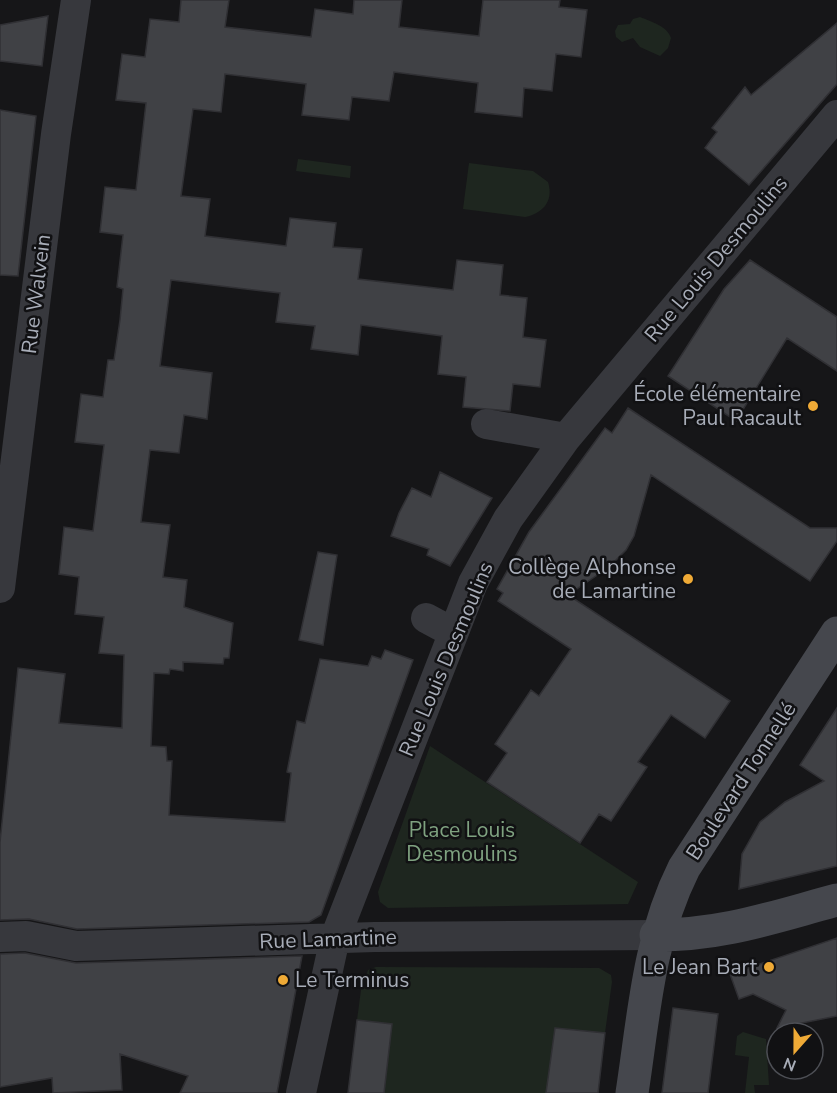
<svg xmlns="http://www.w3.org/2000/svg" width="837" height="1093" font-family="'Nunito Sans',sans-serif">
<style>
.green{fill:#1e261f}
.building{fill:#404145;stroke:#303034;stroke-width:1.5}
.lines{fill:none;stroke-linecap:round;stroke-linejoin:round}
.street{stroke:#37383d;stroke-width:30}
.secondary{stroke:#45474d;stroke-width:33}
.poi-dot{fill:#efaa36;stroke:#111113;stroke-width:2}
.labels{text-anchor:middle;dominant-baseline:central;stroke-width:5;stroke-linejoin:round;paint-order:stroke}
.street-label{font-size:21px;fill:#a8adb8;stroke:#111113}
.poi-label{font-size:21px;fill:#a8adb8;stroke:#111113;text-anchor:end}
.park-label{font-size:21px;fill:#7fa280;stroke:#111113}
</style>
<rect width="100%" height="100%" fill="#161618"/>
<path class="green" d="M640,17C652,22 667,26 671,38L668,48L660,56L640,47L633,38L622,42L616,37L615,31L618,25L630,24L633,19Z
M298,159L351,166L350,178L296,171Z
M469,163L533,171L548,182C554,201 543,213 525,217L463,209Z
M430,746L638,882L628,904L388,908L380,902L378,892Z
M376,967L599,968L611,975L612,982L605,1033L555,1028L546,1093H384L392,1024L357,1020L361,990L368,970Z
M743,1032L766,1039L769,1085H754L755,1093H745L749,1057L735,1055L737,1036Z"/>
<path class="building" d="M181,0H229L225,27L311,37L315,9L353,14L354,0H402L399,27L479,36L483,0H560L559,7L587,10L581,57L556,54L552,91L524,88L522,117L475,112L478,83L394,72L389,101L352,97L349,120L302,115L306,84L225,74L221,112L193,109L181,196L210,199L205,236L286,246L290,218L336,223L333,247L362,249L358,279L453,290L457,260L503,265L500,295L527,298L523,337L546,340L540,387L513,384L510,411L463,407L466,377L438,374L442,336L361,325L358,355L311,349L315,326L276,322L280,293L171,280L160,366L212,373L207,419L184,415L179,453L150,450L141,522L170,525L163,577L187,580L184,607L233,623L229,658H224L223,664L183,662V671L170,669L169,674L154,673L151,746L166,747L167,761H172L169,815L285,822L291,773L287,772L297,721L305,723L320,659L368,666L372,656L381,659L385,650L413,660L321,915L309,922L77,929L29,919L0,920V842L18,668L65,674L59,723L122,728L124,655L99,653L104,617L75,614L79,577L59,574L64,527L93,531L104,445L75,442L81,394L103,397L108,360H114L120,320L123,289L117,287L123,235L100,232L105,187L136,190L146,103L116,100L122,54L145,57L150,19L179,22Z
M48,16L42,66L0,61V25Z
M837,23V84L749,185L705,148L717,132L712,128L745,87L751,95Z
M0,110L36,116L18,276L0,275Z
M750,260L837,317V371L787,338L736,421L668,376L724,289Z
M628,408L810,528H837V541L810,581L651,475L634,536L626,550L609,567L568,595L730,701L705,738L671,715L638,762L647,767L611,821L599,814L580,843L487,782L507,753L495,744L531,690L539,696L571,649L498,601L503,593L497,589L529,532L605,428L612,433Z
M440,472L492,498L450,566L427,555L429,549L391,536L399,513L412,488L431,497Z
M318,552L337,555L323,645L299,640Z
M837,708V866L739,889L742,854L760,822L785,802L824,781L800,765Z
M837,938V1016L777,1028L786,1010L753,994L739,999L730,974Z
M25,953L76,963L302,956L277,1093H180L188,1076L120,1054L122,1090L53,1093L52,1078L0,1087V954Z
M673,1008L718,1014L708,1093H662Z
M357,1020L392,1024L384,1093H348Z
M555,1028L605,1033L598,1093H546Z"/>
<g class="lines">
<path class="street" d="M486,424L566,438
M0,588L56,134L76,0
M426,618L452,632
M0,937L26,936L76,946L375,937L656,935
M301,1093L335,938L473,583L508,519L566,438L837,115"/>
<path class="secondary" d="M656,935C724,935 773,917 837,900
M632,1093C644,1015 648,940 684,868L837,633"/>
</g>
<g class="poi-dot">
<circle cx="813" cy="406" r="6"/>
<circle cx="688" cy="579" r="6"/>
<circle cx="769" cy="967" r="6"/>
<circle cx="283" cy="980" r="6"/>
</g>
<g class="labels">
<g class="street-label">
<text transform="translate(716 259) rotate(-50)">Rue Louis Desmoulins</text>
<text transform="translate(36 294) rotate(-83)">Rue Walvein</text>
<text transform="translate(446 659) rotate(-67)">Rue Louis Desmoulins</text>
<text transform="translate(741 781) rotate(-57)">Boulevard Tonnellé</text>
<text transform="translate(328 939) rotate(-2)">Rue Lamartine</text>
</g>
<g class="poi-label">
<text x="801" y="394">École élémentaire<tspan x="801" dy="24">Paul Racault</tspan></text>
<text x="676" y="567">Collège Alphonse<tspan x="676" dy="24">de Lamartine</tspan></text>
<text x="757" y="967">Le Jean Bart</text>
<text x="295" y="980" text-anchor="start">Le Terminus</text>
</g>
<g class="park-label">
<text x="462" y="830">Place Louis<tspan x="462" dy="24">Desmoulins</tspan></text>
</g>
</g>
<g transform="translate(795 1051) rotate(201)"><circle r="28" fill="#111113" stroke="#4d4f55" stroke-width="1.5"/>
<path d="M0-4.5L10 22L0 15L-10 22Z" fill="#efaa36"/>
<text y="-9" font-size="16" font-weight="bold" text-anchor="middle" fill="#a8adb8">N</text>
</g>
</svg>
